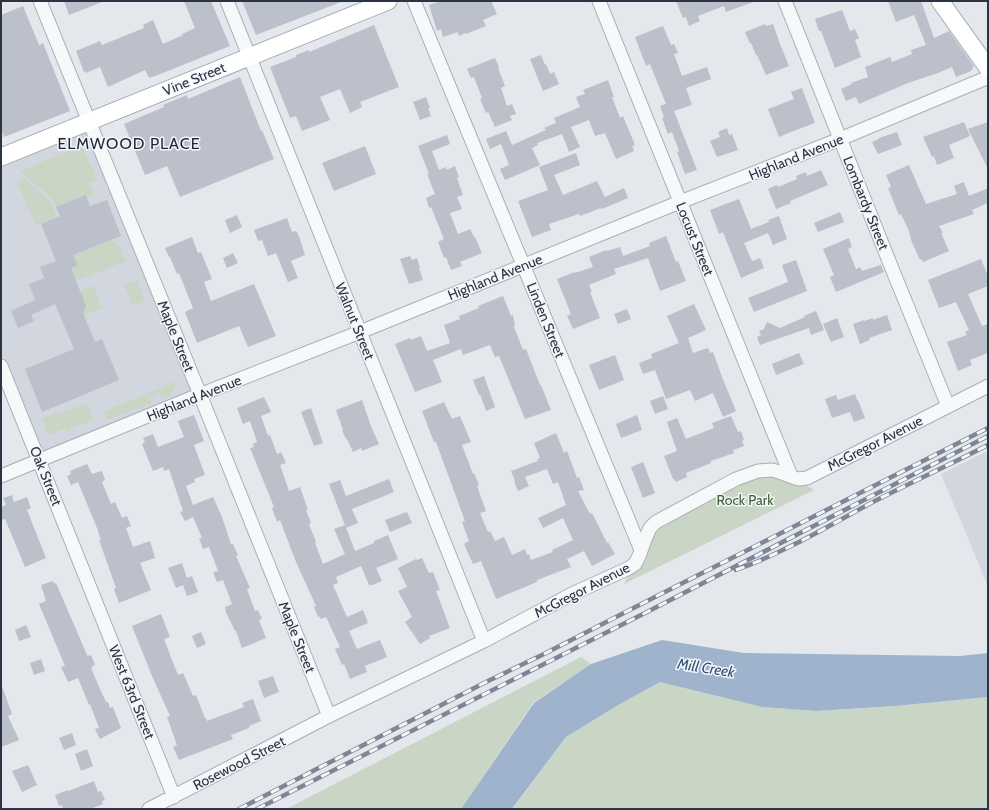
<svg xmlns="http://www.w3.org/2000/svg" width="989" height="810" font-family="Cabin,sans-serif">
<style>
.built{fill:#d2d6de}
.green{fill:#c9d6c5}
.water{fill:#9fb4cc}
.building{fill:#bbc0ca}
.lines{fill:none;stroke-linecap:round;stroke-linejoin:round}
.minor-casing{stroke:#a9aeb7;stroke-width:15}
.major-casing{stroke:#a3abb8;stroke-width:19}
.minor{stroke:#f7f8fa;stroke-width:13}
.major{stroke:#fff;stroke-width:17}
.rail-casing{stroke:#7d8696;stroke-width:4.5}
.rail{stroke:#f4f6f9;stroke-width:3;stroke-dasharray:9;stroke-linecap:butt}
.labels{text-anchor:middle;dominant-baseline:central;stroke-width:3;stroke-linejoin:round;paint-order:stroke}
.street-label{font-size:14px;fill:#2b3445;stroke:#f4f6f9}
.park-label{font-size:14px;fill:#3f6138;stroke:#f4f6f9}
.water-label{font-size:15px;font-style:italic;fill:#34527a;stroke:#f4f6f9}
.quarter-label{font-size:16px;letter-spacing:1px;fill:#1d2536;stroke:#f4f6f9}
</style>
<rect width="100%" height="100%" fill="#e4e7ec"/>
<path class="built" d="M89,122L200,395L39,460L1,366V157Z
M988,451V586L941,474Z"/>
<path class="green" d="M82,146L97,180L89,183L94,194L87,197L86,195L56,207L51,198L20,171Z
M25,179L50,201L58,219L54,218L36,226L17,182Z
M112,240V241L119,245L126,261L76,281L71,268L78,265L73,255Z
M137,280L145,301L133,306L124,285Z
M93,286L102,308L84,316L83,313L80,291Z
M178,381L170,396L162,398L160,393L150,397L152,403L107,420L104,411Z
M87,403L93,418L92,420L88,422L89,424L85,426L84,423L70,429L71,431L69,432L63,429L50,435L47,433L42,419L58,412L59,414Z
M759,471L791,476L814,490L624,584L639,556L650,528Z
M581,657L591,664L533,703L461,809H286Z
M660,682L762,707L817,711L895,706L988,697V809H513L566,737L620,704Z"/>
<path class="water" d="M662,640L744,653L960,656L988,653V697L895,706L817,711L762,707L660,682L620,704L566,737L512,809H461L534,703L591,664Z"/>
<path class="building" d="M64,1H102V2L69,15Z
M184,1H211L230,46L163,73L149,78L145,70L108,87L100,67L86,73V71L84,72L76,51L100,41L102,45L144,28L143,25L153,20L163,44L183,35L182,34L195,28Z
M242,1H341V2L256,35Z
M441,1H491L497,14L483,20L486,26L466,34L465,33L459,36L458,32L443,37L441,29L437,31L429,5Z
M676,1H753V2L726,12L724,6L698,16L700,21L689,26L686,17L683,18Z
M888,1H921L934,38L949,31L974,66L971,71L956,77L952,67L938,73L908,83L859,104L856,97L846,101L841,89L852,84L851,83L868,77L865,67L890,57L892,62L912,54L911,50L926,45L914,15L896,22Z
M23,6L39,45L43,43L70,111L4,137L1,129V15Z
M842,10L850,31L855,29L859,38L855,40L861,57L835,68L821,31H819L815,19Z
M765,24L766,26L773,24L780,44L789,66L766,75L757,55H756L751,43L750,44L745,32Z
M374,25L399,87L360,102L362,107L350,113L340,89L320,97L330,120L302,131L296,116L290,118L270,67L296,57V55L309,50V52Z
M663,26L671,45L674,44L678,53L674,54L682,76L707,67L711,79L686,88L692,105L674,111L697,170L685,174L677,152L679,151L672,132L668,134L662,118L664,117L660,106L666,104L650,64L646,66L635,37Z
M541,55L545,65L546,64L550,74L554,72L559,84L543,91L530,59Z
M495,58L499,67L498,68L505,86L501,88L507,106L512,104L516,114L510,116L512,120L495,127L488,112L486,113L480,99L482,98L474,77L471,78L467,69Z
M240,77L261,131L262,130L274,159L180,197L167,166L145,175L124,124L164,107L163,105L187,95L188,99Z
M608,80L614,97H612L620,118L623,116L635,145L632,146L634,151L616,159L605,133L595,136L589,120L571,127L580,147L569,152L562,134L537,143L538,145L532,148L540,165L505,180L500,169L509,165L501,144L490,149L486,139L506,131L512,145L546,130L544,128L556,123L554,118L580,107L576,97L585,94L583,90Z
M802,88L815,123L791,132L779,137L768,109L794,99L791,92Z
M426,97L430,108H428L431,116L420,120L413,102Z
M964,122L970,136L949,145L954,158L937,165L934,156L932,157L923,137Z
M988,122V169L968,129Z
M727,128L729,135L732,134L738,150L717,157L710,141L720,137L718,132Z
M897,132L902,145L878,154L872,142L879,139V138Z
M447,135L450,144L432,151L439,170L446,167L447,170L455,166L459,177L457,178L463,195L457,197L462,209L450,213L458,234L470,229L474,237H475L482,253L460,262L462,266L451,270L446,257L444,258L438,242L444,239L431,207L429,208L426,198L435,194L427,174H429L418,146Z
M365,146L376,174L334,191L322,163Z
M576,153L580,165L554,175L563,195L597,181L605,197L624,188L628,198L602,209L601,208L580,216L579,214L549,224L551,230L532,237L518,201L548,190L539,167Z
M909,165L926,204L957,194L954,186L964,182L969,196L988,188V203L972,210L974,214L939,226L943,233H941L949,251L923,262L922,259L920,260L911,240L909,231L901,214L899,215L888,188L891,187L886,175Z
M821,170L828,185L790,201L791,203L776,209L768,189L777,185L778,187L797,179L796,176L806,172L807,176Z
M86,195L90,206L107,200L121,236L73,255L78,265L71,268L86,306L83,313L95,342L102,339L119,380L42,412L25,369L74,349L55,304L31,315L34,321L18,328L11,311L35,300L29,284L44,278L40,267L56,261L41,224L60,216L56,207Z
M739,199L751,229L769,222L768,220L779,216L787,239L773,245L768,233L744,243L752,261L760,258L764,268L741,278L723,232L719,234L710,210Z
M840,212L844,222L818,232L814,223Z
M237,215L242,227L230,233L225,220Z
M287,218L292,232L296,231L299,236L305,255L291,261L298,278L288,282L276,253L268,256L262,240L258,241L254,230Z
M666,236L676,262L678,261L686,281L660,291L648,258L614,269L616,274L589,285L592,291L590,292L600,318L573,329L567,316L571,314L557,279L575,272V273L593,267L589,257L606,250L607,251L620,247L623,256L650,246L649,243Z
M192,237L198,253L201,252L212,279L204,282L211,301L254,284L276,336L248,347L239,326L197,343L185,312L193,308L179,273L177,274L170,257H169L165,248Z
M849,238L852,247L848,249L856,269L860,267L862,271L881,265L884,272L836,292L830,277L834,275L823,249Z
M233,253L238,263L227,268L223,258Z
M410,256L412,260L417,258L420,268H419L423,280L409,284L400,259Z
M981,259L988,276V286L968,294L982,326L988,324V353L970,360L972,365L958,371L947,342L967,335L965,332L969,330L956,302L939,308L928,280Z
M796,260L807,291L754,312L748,298L788,282L782,265Z
M503,296L511,316L513,315L515,326L514,327L523,350L526,349L540,385H541L551,410L525,419L499,356L495,357L490,345L463,355L461,349L433,360L442,382L415,392L395,344L410,338L411,340L421,336L427,351L450,343L444,325L460,319L459,316L479,308L478,306Z
M694,304L706,330L688,338L693,353L708,348L710,353L713,352L722,377L736,411L723,417L713,393L695,401L690,390L666,399L655,370L643,374L639,363L652,358L651,354L679,343L667,316Z
M627,309L631,319L618,324L614,314Z
M816,311L824,330L811,335L809,328L760,345L757,337L761,335L759,331L764,329L767,322L780,328L805,317L804,316Z
M887,315L892,330L869,338L870,340L860,344L853,324L864,320V321L873,318V320Z
M837,318L844,337L831,342L823,324Z
M799,353L804,364L776,375L772,364Z
M615,355L624,380L599,390L589,365Z
M484,376L495,407L486,411L480,394L479,395L473,380Z
M855,394L857,400H858L865,418L854,422L850,412L832,418L825,399L836,395L838,400Z
M663,396L668,409L655,414L650,401Z
M264,397L271,412L261,416L268,436L270,435L277,454L281,452L286,463L280,465L289,491L300,487L308,510H306L311,523L309,524L316,542L315,543L323,564L345,554L334,529L345,525L355,551L374,543V541L388,535L398,559L376,568L382,581L373,585H369L361,566L336,577L338,583L333,585L347,617L363,610L368,623L349,631L357,649L380,640L387,657L365,666L367,672L350,679L344,664L342,665L335,649L340,647L326,617L321,619L319,616L318,617L314,607L316,606L296,562L280,520L277,522L272,508L274,507L250,448L254,447L253,444L257,442L250,421L243,424L237,408Z
M362,400L372,429L379,444L362,451L361,448L353,452L347,439H346L342,430H343L336,410Z
M444,402L452,419L460,416L471,442L462,445L473,474L474,473L479,485L477,486L486,511L480,513L488,532L490,531L495,541L504,537L512,555L525,549L527,555L529,554L531,560L553,552L552,550L573,540L563,518L543,528L538,518L566,505L558,482L553,484L547,469L525,477L529,486L518,491L514,481H515L511,471L538,461L537,459L540,458L534,443L556,433L564,453L567,451L577,478L579,477L584,490L578,491L590,514L592,513L607,543L608,542L615,554L592,566L584,551L567,559L571,567L537,580V582L496,599L481,561L473,564L464,544L469,541L462,522L465,521L436,442H434L422,411Z
M311,408L323,443L314,446L301,412Z
M194,415L204,441L194,445L205,475L194,479L195,482L186,486L193,505L213,497L222,517L231,544H233L238,555L236,556L250,588L247,589L255,611L258,610L262,619L259,620L266,638L242,648L236,631H235L225,610H226L225,607L232,604L223,580L217,582L213,572L218,571L209,547L203,549L199,538H202L193,517L185,521L180,512L183,511L169,469L164,471L163,467L153,471L142,444L145,442L143,438L153,434L158,447L184,437L178,421Z
M637,415L642,430L621,438L616,424Z
M731,416L738,432L741,431L744,440L742,441L744,446L733,450L734,453L711,461V463L686,473L687,477L676,482L674,479H673L664,456L677,451L667,422L677,418L686,439L714,428L712,423Z
M643,462L655,493L643,498L631,467Z
M87,464L92,474L102,471L105,480L102,482L111,504L115,502L122,518L127,516L131,526L126,528L133,547L150,541L155,558L140,563L151,590L119,603L114,589L116,588L99,540H101L97,528L78,482L71,485L67,476L71,474L70,471Z
M389,479L394,492L352,509L358,523L346,528L329,484L340,480L346,496Z
M12,495L14,502L27,497L31,508L27,510L46,558L25,567L5,519L1,520V507L6,505L3,498Z
M407,512L412,523L390,532L385,520Z
M422,558L429,573L433,572L440,590L436,591L450,628L429,636L430,638L420,644L405,622L412,617L398,591L407,587L398,568L416,559L417,560Z
M182,563L187,578L192,576L198,592L187,596L183,585L176,588L168,568Z
M53,581L54,584L56,583L87,655L88,656L91,655L95,665L92,666L93,667L91,668L100,689L106,702H108L110,708L113,707L121,728L100,739L95,729L99,728L90,704L89,705L78,678L68,682L61,667L65,666L39,604L46,601L41,585Z
M161,614L170,637L164,639L172,660L178,675L183,673L193,696L196,695L205,718H206L207,721L244,707L242,703L253,699L261,721L249,726V728L231,735L233,739L179,760L173,747L177,745L167,717L170,716L152,676L132,626Z
M26,625L31,637L19,641L15,630Z
M201,632L206,644L197,648L192,636Z
M41,659L45,671L34,675L30,663Z
M273,676L279,692L264,698L258,681Z
M1,686H2L12,714L8,716L19,740L1,747Z
M72,733L76,745L64,750L59,738Z
M87,749L93,766L81,771L75,754Z
M28,765L37,785L22,792L12,771Z
M94,781L98,792L101,791L105,800L102,801L103,804L90,809H63L62,805L59,806L55,795L68,790V791Z"/>
<g class="lines">
<g class="minor-casing">
<path id="minor" d="M40,1L197,387L329,716
M227,1L484,641
M414,1L641,550
M599,1L791,476
M785,1L895,276L948,406
M1,366L174,797
M1,476L189,399L360,332L670,206L840,139L984,79L988,77
M149,809L329,716L484,641L572,594L627,569L635,564L639,556L646,537L650,528L656,522L736,479L758,471L772,470L779,472L795,478L799,479L807,478L988,386"/>
</g>
<g class="major-casing">
<path id="major" d="M940,1L988,68
M1,157L388,1"/>
</g>
<use href="#minor" class="minor"/>
<use href="#major" class="major"/>
<g class="rail-casing">
<path id="rail" d="M736,570C783,553 827,527 871,503C910,483 949,465 988,445
M239,809L488,681L542,655L655,597L988,428
M257,809L647,612L988,436"/>
</g>
<use href="#rail" class="rail"/>
</g>
<g class="labels">
<g class="street-label">
<text transform="translate(194 79) rotate(-22)">Vine Street</text>
<text transform="translate(796 157) rotate(-22)">Highland Avenue</text>
<text transform="translate(866 203) rotate(68)">Lombardy Street</text>
<text transform="translate(695 239) rotate(68)">Locust Street</text>
<text transform="translate(495 277) rotate(-22)">Highland Avenue</text>
<text transform="translate(546 320) rotate(68)">Linden Street</text>
<text transform="translate(355 321) rotate(68)">Walnut Street</text>
<text transform="translate(176 336) rotate(68)">Maple Street</text>
<text transform="translate(194 398) rotate(-22)">Highland Avenue</text>
<text transform="translate(875 443) rotate(-27)">McGregor Avenue</text>
<text transform="translate(46 476) rotate(68)">Oak Street</text>
<text transform="translate(582 590) rotate(-27)">McGregor Avenue</text>
<text transform="translate(297 637) rotate(68)">Maple Street</text>
<text transform="translate(132 692) rotate(68)">West 63rd Street</text>
<text transform="translate(239 763) rotate(-27)">Rosewood Street</text>
</g>
<g class="park-label">
<text x="745" y="500">Rock Park</text>
</g>
<g class="water-label">
<text transform="translate(706 668) rotate(9)">Mill Creek</text>
</g>
<g class="quarter-label">
<text x="129" y="143">ELMWOOD PLACE</text>
</g>
</g>
<rect width="989" height="810" fill="none" stroke="#2b3445" stroke-width="4"/>
</svg>
